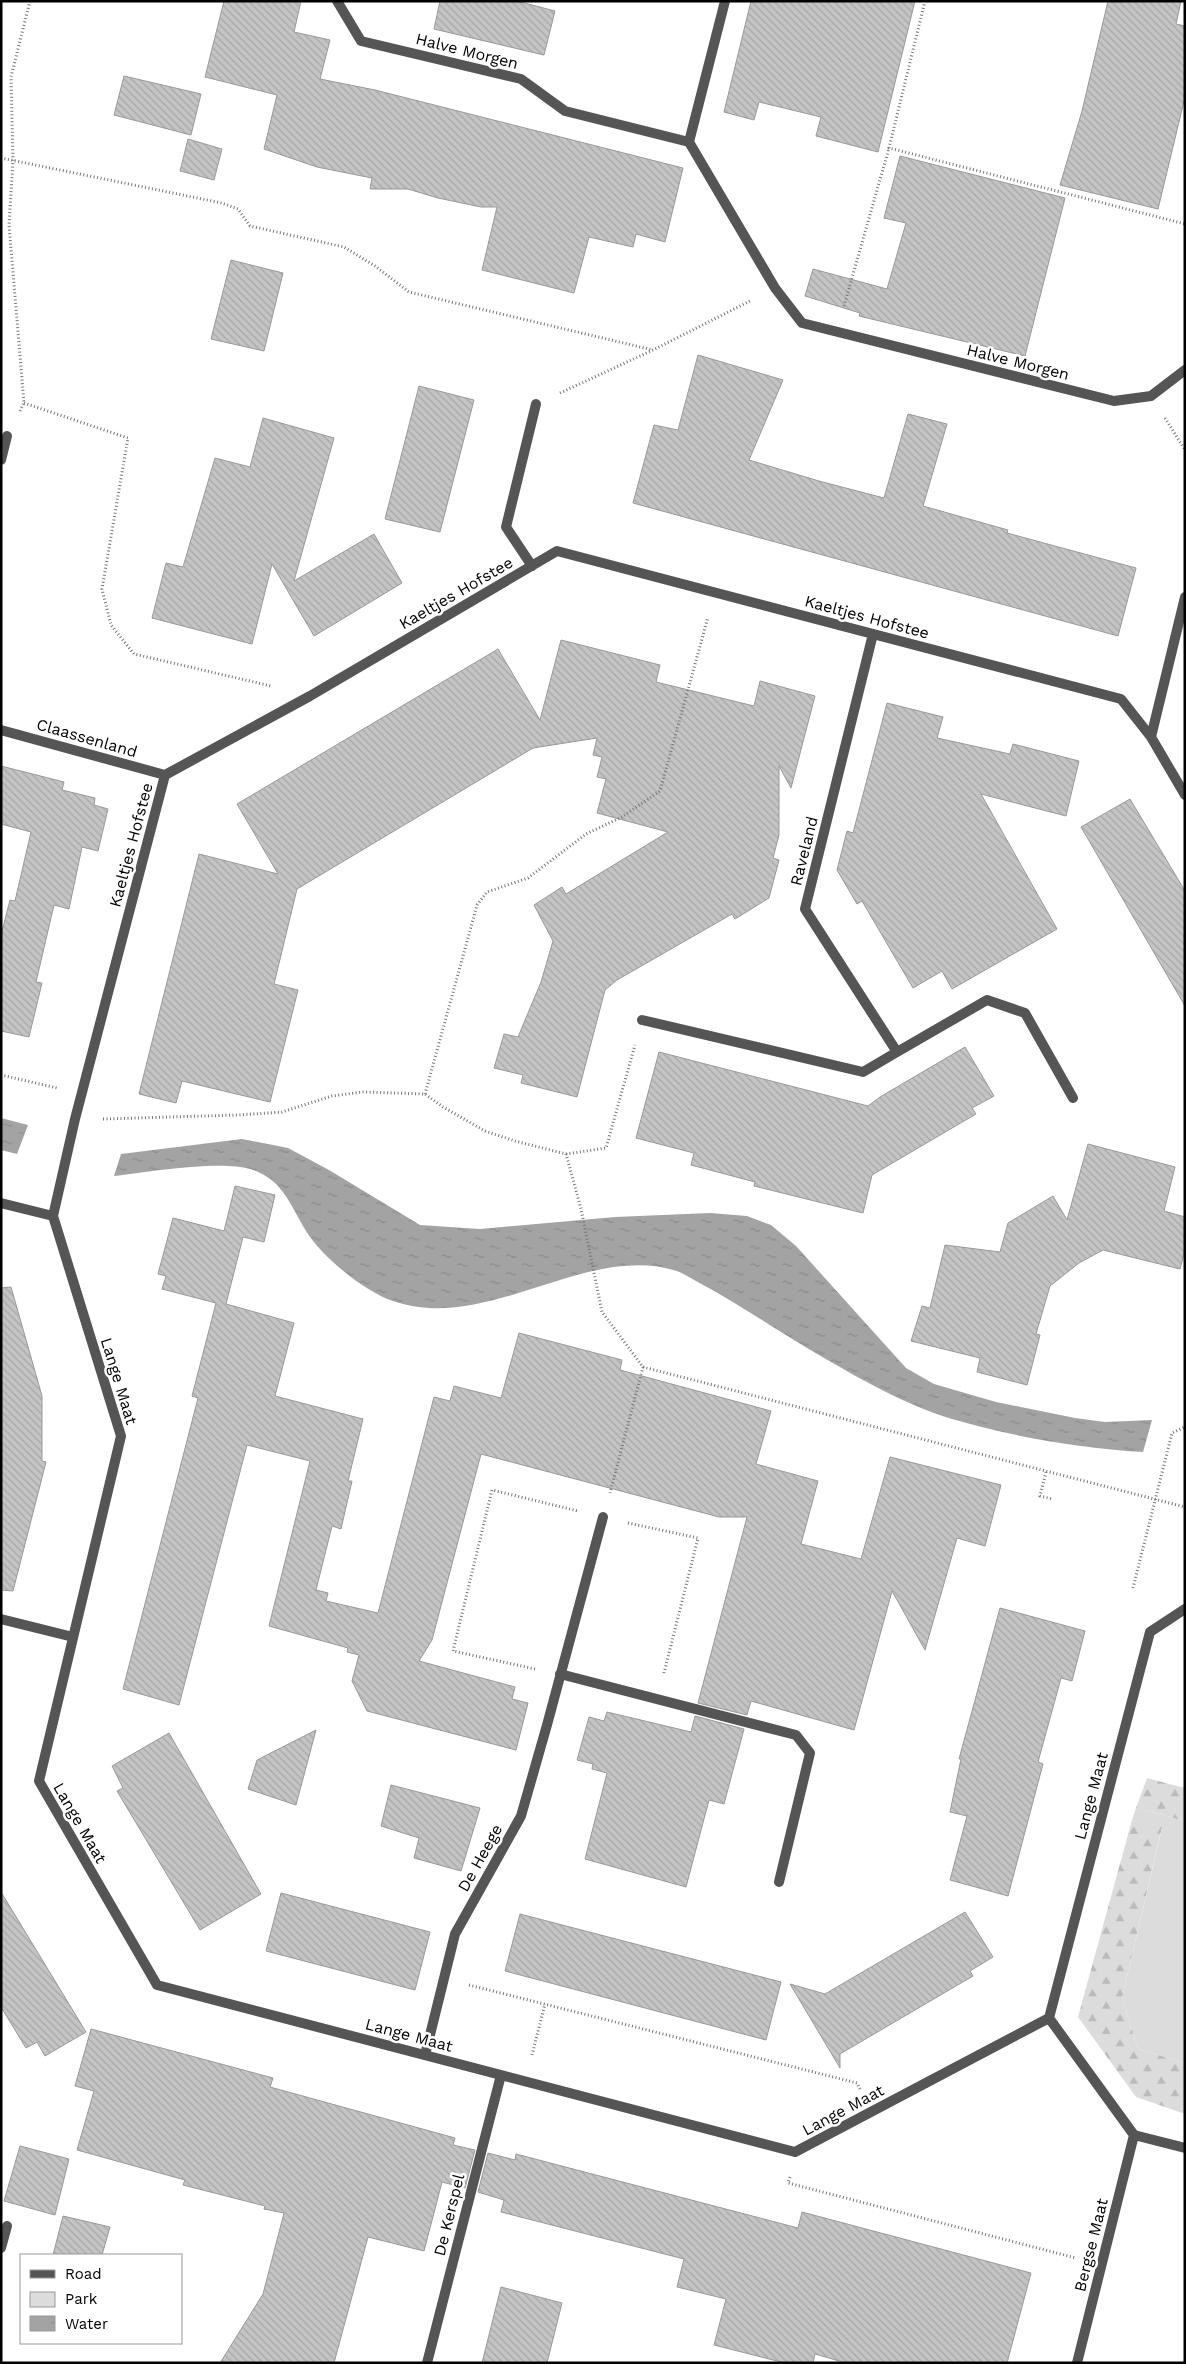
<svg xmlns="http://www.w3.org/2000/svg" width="1186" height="2364" font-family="'Work Sans',sans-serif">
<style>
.green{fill:#dcdcdc}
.forest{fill:url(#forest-firs)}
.water{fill:url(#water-ripples)}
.building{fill:url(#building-back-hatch);stroke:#999}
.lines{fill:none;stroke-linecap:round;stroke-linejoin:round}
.path{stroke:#777;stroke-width:3;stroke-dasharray:1 2.5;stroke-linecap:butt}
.street{stroke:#555;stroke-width:10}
.labels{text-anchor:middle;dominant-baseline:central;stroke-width:5;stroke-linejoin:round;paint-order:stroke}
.street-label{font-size:16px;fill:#000;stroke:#fff}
</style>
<defs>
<pattern id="forest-firs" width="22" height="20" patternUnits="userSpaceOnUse" patternTransform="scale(1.25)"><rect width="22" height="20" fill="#dcdcdc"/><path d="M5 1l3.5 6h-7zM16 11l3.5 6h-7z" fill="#bbb"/></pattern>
<pattern id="water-ripples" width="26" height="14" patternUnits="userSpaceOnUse" patternTransform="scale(1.25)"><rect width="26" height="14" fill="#a3a3a3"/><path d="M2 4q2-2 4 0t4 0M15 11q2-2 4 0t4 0" fill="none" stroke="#8b8b8b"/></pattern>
<pattern id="building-back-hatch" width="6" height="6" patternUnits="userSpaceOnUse" patternTransform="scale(1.25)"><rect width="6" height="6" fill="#c4c4c4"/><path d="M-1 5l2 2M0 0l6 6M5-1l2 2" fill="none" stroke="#a7a7a7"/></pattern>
</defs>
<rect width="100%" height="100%" fill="#fff"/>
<path class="green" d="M1136,1808L1185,1821V2063L1138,2049L1122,1998L1162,1828L1132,1820Z"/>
<path class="forest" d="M1147,1778L1185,1788V1821L1136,1808Z
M1132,1820L1162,1827L1122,1998L1138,2049L1185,2063V2114L1136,2097L1078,2017Z"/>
<path class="water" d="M1,1118L28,1125L17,1154L1,1150Z
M242,1139L288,1148L329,1170L420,1225L480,1229L615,1217L710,1213L747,1216L771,1225L796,1246L906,1368L934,1384L996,1402L1075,1418L1105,1422L1152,1420L1143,1452C1078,1448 1014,1437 952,1419C906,1405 860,1379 819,1355C781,1333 745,1308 707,1287C697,1282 687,1275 677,1271C585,1242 488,1334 393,1301C365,1292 321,1256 306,1231C290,1205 283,1179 250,1169C219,1160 148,1172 114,1176L121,1154Z"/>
<path class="building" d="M224,1H301L294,32L330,40L320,79L375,90L683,168L665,242L636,234L633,247L589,237L574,293L482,270L497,207H481L438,198L408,189H370L372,178L317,167L264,149L277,95L205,77Z
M440,1H517L555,11L544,55L434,29Z
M751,1H915L878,152L816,136L821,117L759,102L754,120L724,112Z
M1108,1H1181L1176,24L1185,26V97L1158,209L1060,185L1082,111Z
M124,76L201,94L191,135L114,115Z
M188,139L222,149L214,180L180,171Z
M900,156L1065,198L1025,356L859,316L860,313L805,296L813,269L887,289L906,223L884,218Z
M231,260L283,273L264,351L211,339Z
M698,355L783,380L749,460L819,481L884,498L908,414L947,424L923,506L1008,530L1007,533L1136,568L1118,636L633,503L654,425L678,430Z
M419,386L474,400L440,532L385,519Z
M263,418L334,438L294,581L374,534L402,583L314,636L272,564L252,644L152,618L166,563L183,567L215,458L250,467Z
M561,640L660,665L656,682L754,706L760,681L815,696L791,788L779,766V835L773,858L779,860L769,898L735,919L732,914L617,980L605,990L577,1097L521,1083L523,1075L494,1068L504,1034L518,1037L541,982L553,941L534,905L562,887L566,894L668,832L597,813L606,779L597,777L602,757L593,755L597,738L533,748L297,889L274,984L298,990L270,1102L182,1081L176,1103L139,1094L199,854L278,874L237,804L498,649L540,720Z
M887,703L943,717L937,738L1010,754L1013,744L1079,761L1066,816L981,794L1057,929L952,989L942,971L913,988L862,901L857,904L837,870L847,831L853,833Z
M1,766L64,782L62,790L95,798L94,805L108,809L98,851L82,847L69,909L54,905L36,982L42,983L29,1037L1,1031V935L10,900L15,901L31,832L1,824Z
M1130,799L1185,891V1006L1081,827Z
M965,1047L994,1096L972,1108L976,1114L872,1175L863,1213L754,1186L755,1182L691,1165L694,1153L636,1138L659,1052L868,1106L880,1097Z
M1088,1144L1175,1167L1164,1211L1185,1217V1250L1180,1269L1103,1250L1079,1263L1050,1286L1036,1334L1040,1335L1027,1385L977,1372L980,1358L911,1341L922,1306L930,1308L945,1245L1000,1252L1008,1223L1053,1196L1067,1220Z
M235,1186L275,1195L264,1242L243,1237L226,1304L294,1323L275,1396L363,1419L348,1481H352L341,1529L332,1526L316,1590L328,1593L326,1601L378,1613L434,1397L450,1401L454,1386L501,1398L519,1333L622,1360L620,1370L771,1411L756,1464L818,1481L801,1544L861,1559L890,1457L1001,1485L985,1546L957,1538L925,1650L892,1591L854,1730L751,1701L747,1715L698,1703L747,1517H719L481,1454L432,1640L419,1661L515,1687L512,1699L528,1703L516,1750L367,1711L352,1681L359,1655L347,1652L348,1648L269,1626L310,1461L247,1445L179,1705L123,1689L198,1398L192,1396L216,1303L162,1289L166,1276L158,1274L173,1218L224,1231Z
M11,1287L42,1396V1461L46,1462L13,1591L1,1590V1288Z
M1000,1608L1085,1631L1072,1681L1061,1678L1038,1762L1043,1764L1008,1896L950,1880L967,1816L950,1812L961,1759H959Z
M607,1712L691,1732L695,1716L744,1729L724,1804L709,1800L686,1887L585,1859L607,1773L592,1769L593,1764L577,1760L589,1717L604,1721Z
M316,1730L296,1805L248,1789L257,1760Z
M169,1733L261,1894L200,1930L117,1791L123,1788L112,1766Z
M391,1785L480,1808L461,1871L414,1858L419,1838L381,1826Z
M1,1892L86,2032L45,2056L37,2042L26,2048L1,2007Z
M281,1893L430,1932L415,1990L266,1951Z
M965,1912L993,1957L970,1971L973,1976L840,2054V2068L790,1984L825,1994Z
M520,1914L781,1982L766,2040L505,1971Z
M91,2029L273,2078L270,2087L455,2138L453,2145L475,2150L465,2188L442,2182L424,2251L368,2237L334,2363H220L263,2294L284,2213L264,2209L265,2206L183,2185L185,2180L77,2150L94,2091L75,2086Z
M20,2146L69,2159L55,2215L4,2201Z
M488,2153L515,2160L516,2154L798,2228L802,2212L1031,2273L1007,2363H846L815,2354L813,2363H785L714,2345L726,2299L677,2287L684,2259L501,2212L504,2200L478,2192Z
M63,2216L110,2227L102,2255H53Z
M501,2287L562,2303L547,2363H482Z"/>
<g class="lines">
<path class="path" d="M925,1L889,148L1185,224
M1,158L222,203L238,209L250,226L344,247L375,266L409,292L653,350
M844,306L889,148
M560,393L653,350L752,300
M24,403L128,438L102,589L111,625L134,654L271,686
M20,411L24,403L9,225L13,161L11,77L30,1
M1165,418L1185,450
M1,1075L57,1088
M425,1094L477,905L487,892L528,878L586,834L622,817L660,791L708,617
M103,1119L238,1115L282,1112L332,1096L363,1092L425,1094L443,1107L485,1131L515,1141L566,1154L581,1209L602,1312L643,1367L610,1493
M566,1154L606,1148L635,1045
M643,1367L1185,1507
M1046,1472L1040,1496L1052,1499
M628,1523L698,1538L664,1673
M1133,1588L1172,1433L1185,1427
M535,1669L453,1651L492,1490L578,1511
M469,1985L857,2083L860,2089
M532,2055L545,2004
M790,2177L788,2183L1076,2258"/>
<path class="street" d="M337,1L361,41L521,79L565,111L689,142L775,288L802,323L1114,401L1151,396L1185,370
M689,142L725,1
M1,460L7,436
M532,566L506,527L536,404
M1,730L165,775
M1151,737L1185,597
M1185,795L1151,737L1121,699L557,551L310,696L165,775L75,1119L53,1216L121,1436L39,1781L157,1985L795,2152L1049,2018L1150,1632L1185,1609
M642,1020L863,1072L897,1052L805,909L873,634
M897,1052L987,1000L1025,1013L1073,1098
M1,1203L53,1216
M1,1619L73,1637
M560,1674L796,1735L810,1753L779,1882
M1049,2018L1134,2135L1077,2363
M425,2055L455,1934L521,1816L547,1725L603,1517
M1134,2135L1185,2148
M1,2248L7,2226
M427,2363L501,2075"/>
</g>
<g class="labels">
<g class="street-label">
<text transform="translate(467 51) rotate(14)">Halve Morgen</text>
<text transform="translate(1018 362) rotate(14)">Halve Morgen</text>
<text transform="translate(456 593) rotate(-30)">Kaeltjes Hofstee</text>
<text transform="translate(867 617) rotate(15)">Kaeltjes Hofstee</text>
<text transform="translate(87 738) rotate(16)">Claassenland</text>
<text transform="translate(131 845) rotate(-75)">Kaeltjes Hofstee</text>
<text transform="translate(804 851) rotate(-76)">Raveland</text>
<text transform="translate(119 1381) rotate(73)">Lange Maat</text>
<text transform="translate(1091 1796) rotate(-75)">Lange Maat</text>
<text transform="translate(80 1823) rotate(60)">Lange Maat</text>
<text transform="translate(480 1858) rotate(-61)">De Heege</text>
<text transform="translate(409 2035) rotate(15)">Lange Maat</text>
<text transform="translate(843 2110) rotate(-28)">Lange Maat</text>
<text transform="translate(449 2215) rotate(-76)">De Kerspel</text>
<text transform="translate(1091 2245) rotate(-76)">Bergse Maat</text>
</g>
</g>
<rect width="1186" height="2364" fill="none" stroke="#000000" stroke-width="5"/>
<rect x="20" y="2254" width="162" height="90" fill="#ffffff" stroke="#999999"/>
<rect x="30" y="2270" width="25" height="8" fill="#555555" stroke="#999999"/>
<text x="65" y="2279" font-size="15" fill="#000000">Road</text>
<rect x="30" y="2292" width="25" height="15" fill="#dcdcdc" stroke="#999999"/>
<text x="65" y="2304" font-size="15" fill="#000000">Park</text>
<rect x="30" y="2316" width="25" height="15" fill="url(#water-ripples)" stroke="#999999"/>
<text x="65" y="2329" font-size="15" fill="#000000">Water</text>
</svg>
